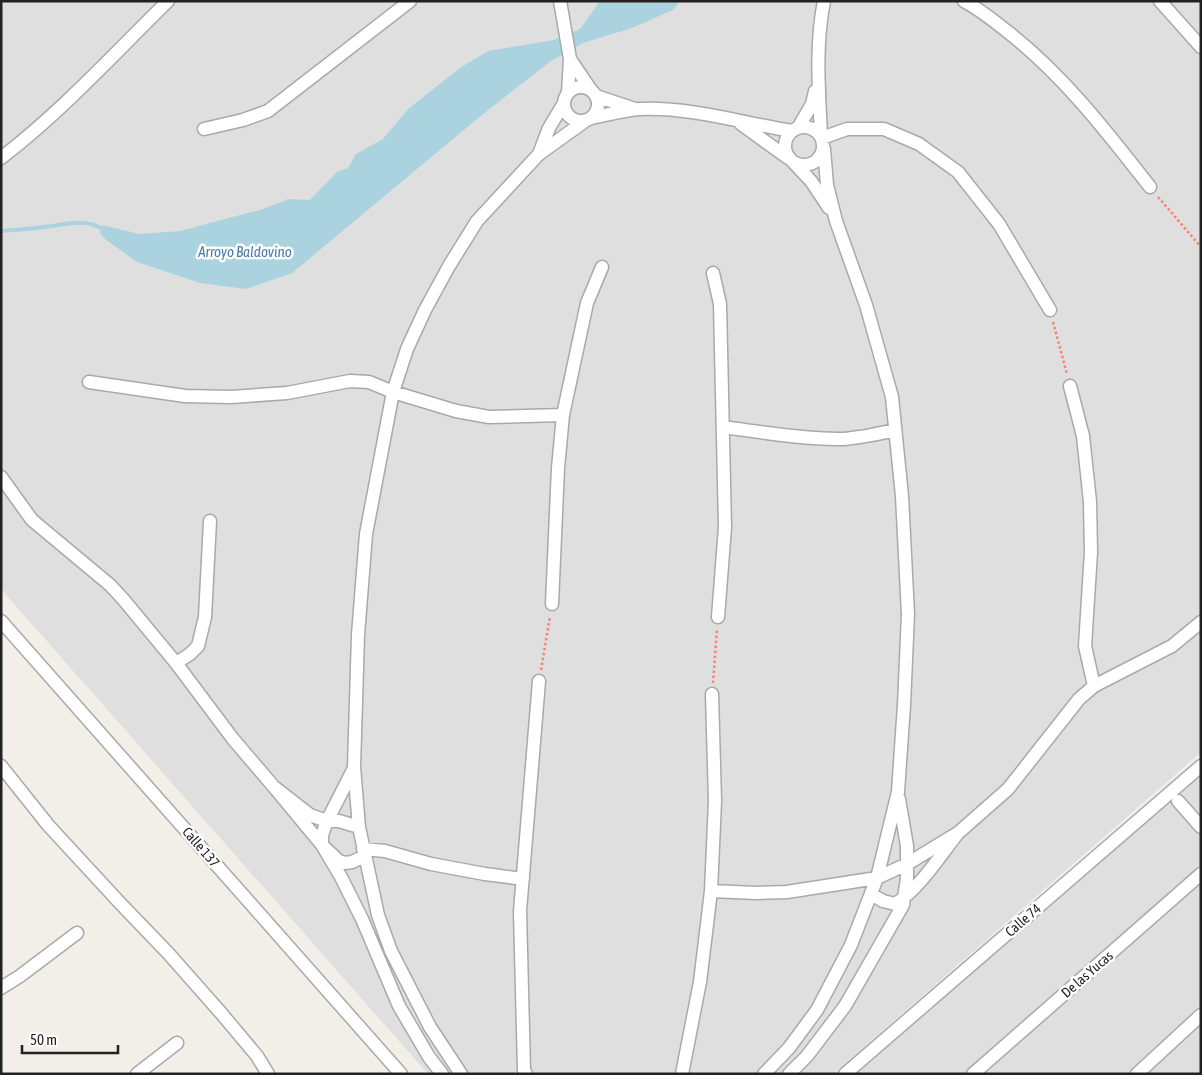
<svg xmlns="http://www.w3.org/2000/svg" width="1202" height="1075" font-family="'Asap Condensed',sans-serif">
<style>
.residential{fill:#e0dfdf}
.water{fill:#aad3df}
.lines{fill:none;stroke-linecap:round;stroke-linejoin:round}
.stream{stroke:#aad3df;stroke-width:4}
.street-casing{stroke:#a9a9a9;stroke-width:15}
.path{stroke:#fa8072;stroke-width:2.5;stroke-dasharray:2.5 2.5;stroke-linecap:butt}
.street{stroke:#fff;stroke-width:12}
.labels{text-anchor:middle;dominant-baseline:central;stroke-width:5;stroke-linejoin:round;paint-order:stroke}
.street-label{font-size:14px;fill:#222;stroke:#fff}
.water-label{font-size:15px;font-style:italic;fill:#4a7aab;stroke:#fff}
</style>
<rect width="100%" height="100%" fill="#f2efe9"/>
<path class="residential" d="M1,1H1201V752L833,1074H428L1,589Z
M1201,772V1074H856Z"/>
<path class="water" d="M600,1H680L673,10L632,28L583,43L551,61L483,114L292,273L246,289L200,283L137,262L105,239L100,233L102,225L138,234L180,231L263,209L289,199L310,200L337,172L348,168L356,154L383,139L408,109L460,68L488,51L554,40L580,29Z"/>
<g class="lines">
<path class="stream" d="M1,231C16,230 30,229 44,227C64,225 82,218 101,228"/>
<g class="street-casing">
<path id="street" d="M560,1L570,59L568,93
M964,1C981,10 994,21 1008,32C1064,76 1107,132 1150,187
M1160,1L1201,47
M570,59L591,90
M564 104a17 17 0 1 1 34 0a17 17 0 1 1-34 0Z
M596,96L635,109
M591,118C607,115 624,110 640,109C692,107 742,123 792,131
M741,124L788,158
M785 146a19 19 0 1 1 38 0a19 19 0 1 1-38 0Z
M798,128L812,104L815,91
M204,129L243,120L268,111L410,1
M821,136C819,91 815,46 824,1
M822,138L847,129H884L919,144L958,172L999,224L1050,310
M539,154L549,128L564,103
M1,158C61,112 114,54 168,1
M794,163L811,181L829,208
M713,273L720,304L725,527L718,617
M89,382L185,396L231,397L287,393L350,381L369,382L393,392L456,411L489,417L563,415
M1070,386L1083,436L1090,502L1091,552L1085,646L1094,686
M723,427C761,432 800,439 838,439C857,439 876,434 895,430
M1,477L32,520L110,585L123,599L176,663L233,739L274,787
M552,604L558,468L563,415L587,303L602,267
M1,621L401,1074
M176,663L190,654L198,646L205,617L210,521
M1,766L48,825L119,902L168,953L221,1013L257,1056L268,1074
M353,770L327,821L322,835V845L341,877L362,919L399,1006L429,1057L442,1074
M1178,801L1201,827
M359,827L339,821H327L310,815L274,787L322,845L339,861L345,863L352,862L365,856
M958,833L1008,789L1079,699L1094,686L1172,646L1201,622
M363,849L385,851L431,864L485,874L523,879
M711,891L757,893L787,892L877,878L907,864L958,833C940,856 919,889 895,904L883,901L871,894
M1,988L20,976L77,933
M137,1074L177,1043
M461,1074L430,1027L391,951L378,915L359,827L354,767L358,635L366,534L393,392L407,349L425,310L449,266L477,221L539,154L585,121
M526,1074L524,1070L520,911L539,681
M682,1074L700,982L711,891L715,801L712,694
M764,1074L789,1048L817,1010L851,945L877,878L898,792L904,705L908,614L902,496L892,397L866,305L836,221L827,185L824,149
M789,1074L807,1056L845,1006L903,905L907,878V846L899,799
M845,1074L1201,766
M973,1074L1201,874
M1137,1074L1201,1015"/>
</g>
<path class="path" d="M1158,197L1201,247
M1053,322L1067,374
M541,670L550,616
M713,683L717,629"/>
<use href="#street" class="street"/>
</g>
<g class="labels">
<g class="street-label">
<text transform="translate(201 847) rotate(49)">Calle 137</text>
<text transform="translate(1023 920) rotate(-41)">Calle 74</text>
<text transform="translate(1087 974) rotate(-41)">De las Yucas</text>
</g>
<g class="water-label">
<text x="245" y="251">Arroyo Baldovino</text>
</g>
</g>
<rect width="1202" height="1075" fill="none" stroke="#222222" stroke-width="5"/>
<path d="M22 1045v8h96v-8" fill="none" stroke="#222222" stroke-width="2.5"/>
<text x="30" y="1045" font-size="15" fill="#222222" stroke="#ffffff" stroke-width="4" paint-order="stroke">50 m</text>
</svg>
